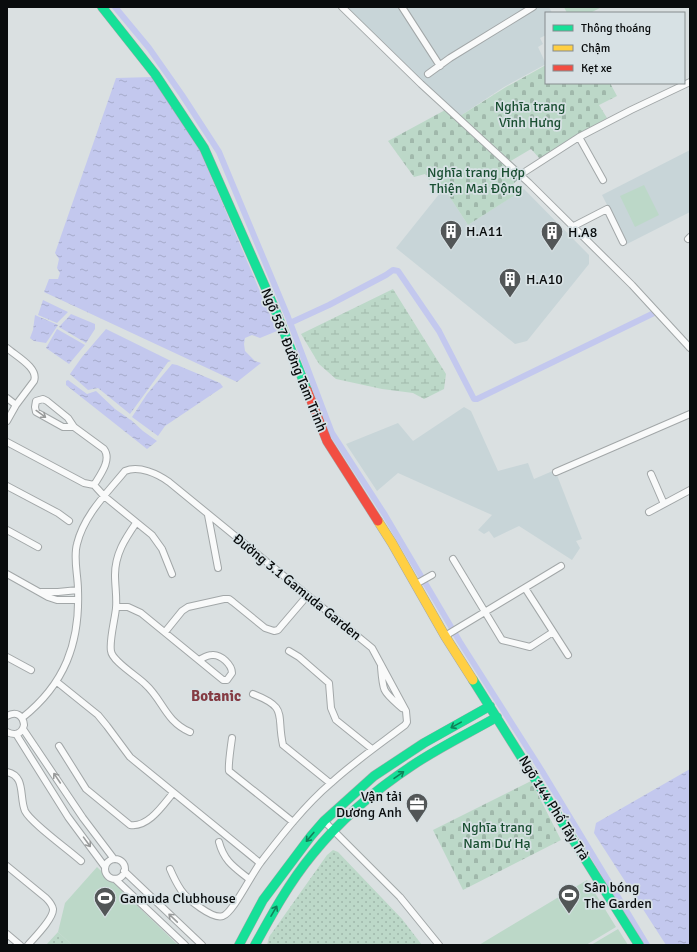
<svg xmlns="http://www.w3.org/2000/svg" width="697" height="952" font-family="Signika,sans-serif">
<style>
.built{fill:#c8d5d8}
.green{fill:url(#green-dots)}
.wetland{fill:url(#wetland-marsh)}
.cemetery{fill:url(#cemetery-stones)}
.pitch{fill:#bcd8c8}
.water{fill:url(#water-ripples)}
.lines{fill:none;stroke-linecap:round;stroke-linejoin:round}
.canal{stroke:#c3c8ee;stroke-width:6}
.street-casing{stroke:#a2a7a8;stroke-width:8}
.fast-casing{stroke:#a2a7a8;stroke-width:10}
.slow-casing{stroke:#a2a7a8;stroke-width:10}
.jam-casing{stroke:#a2a7a8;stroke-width:10}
.street{stroke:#f9fafa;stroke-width:6}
.fast{stroke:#16e098;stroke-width:9}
.slow{stroke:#ffcf43;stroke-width:9}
.jam{stroke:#f24e42;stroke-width:9}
.oneway{stroke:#999b9b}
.oneway2{stroke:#108159}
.labels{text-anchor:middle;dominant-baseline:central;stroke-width:3.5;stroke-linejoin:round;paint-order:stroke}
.park-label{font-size:14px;fill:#1a4f32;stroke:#d7e1e4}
.poi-label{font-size:14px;fill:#090c0d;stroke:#d7e1e4;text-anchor:start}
.street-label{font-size:14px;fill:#090c0d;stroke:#d7e1e4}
.neighbourhood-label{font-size:15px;font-weight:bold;fill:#843b43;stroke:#d7e1e4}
</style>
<defs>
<pattern id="green-dots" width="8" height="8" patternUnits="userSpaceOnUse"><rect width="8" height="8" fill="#bcd8c8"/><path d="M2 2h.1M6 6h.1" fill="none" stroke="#a0b8ab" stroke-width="1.8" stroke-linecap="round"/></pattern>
<pattern id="wetland-marsh" width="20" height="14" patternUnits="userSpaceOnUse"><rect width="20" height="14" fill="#bcd8c8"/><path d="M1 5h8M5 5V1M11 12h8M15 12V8" fill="none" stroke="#a0b8ab"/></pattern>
<pattern id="cemetery-stones" width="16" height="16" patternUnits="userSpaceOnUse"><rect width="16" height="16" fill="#bcd8c8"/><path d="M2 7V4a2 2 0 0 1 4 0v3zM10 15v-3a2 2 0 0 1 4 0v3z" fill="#a0b8ab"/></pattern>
<pattern id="water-ripples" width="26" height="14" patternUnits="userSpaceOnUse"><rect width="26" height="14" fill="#c3c8ee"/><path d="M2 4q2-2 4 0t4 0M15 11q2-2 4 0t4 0" fill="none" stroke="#a6abcb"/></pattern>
</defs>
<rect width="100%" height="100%" fill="#dae0e1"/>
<path class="built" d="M339,7H549L552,13H546V35L540,38L543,44L538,47L546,64L504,87L457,118Z
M690,150V212L627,244L602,195Z
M444,188L468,225L524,189L589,255V264L527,341L515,344L396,248Z
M464,407L471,411L498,471L528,463L534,479L555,470L582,539L576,541L580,548L572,560L519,526L494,538L489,531L484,534L478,530L492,515L398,473L377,491L346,444L398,423L413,441Z"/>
<path class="green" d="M333,850L338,852L402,919L422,945H267L269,937L327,855Z
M58,932L72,945H46Z"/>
<path class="wetland" d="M393,289L446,374L444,389L424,399L413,393L382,389L336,379L319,364L301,334Z"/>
<path class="cemetery" d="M546,65V83H610L617,96L599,105L607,118L540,159L531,149L509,162L460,116L506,87Z
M447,109L520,178L513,184L520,192L468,225L436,176L429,180L425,174L414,177L388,141Z
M531,781L561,840L463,890L433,830Z"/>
<path class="pitch" d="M564,7H602L590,13H567Z
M644,185L659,215L635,227L620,196Z
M97,867L178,945H72L58,932L65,903Z
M587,880L616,927L586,945H479Z
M618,929L628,945H591Z"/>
<path class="water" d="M153,77L198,146L277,331L260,338L252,335L245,338L244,344L245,351L255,361L261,363L237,382L44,292L49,279H58L60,273L57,268L59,259L55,253L116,78Z
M43,300L68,312L57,323L38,315Z
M71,314L95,324V329L86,343L59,327Z
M35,315L58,325L46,343L34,341L30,338L33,330Z
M57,329L85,345L69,364L46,348Z
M106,329L171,361L168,362L130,414L98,388L88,390L70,374L82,357Z
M172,364L177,365L220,383L223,387L165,426L158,436L132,417L147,394Z
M68,380L87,394L96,391L115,409L128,418L129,419L131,420L143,431L157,441L147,449L66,385V381Z
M690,769V945H666L594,833L596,823Z"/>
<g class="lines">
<path class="canal" d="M115,7L149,48L182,95L219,152L288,317L332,433L385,515L460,642L542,771L647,945
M290,323L329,305L386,275L393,270L398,271L439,331L474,399H477L654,313"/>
<g class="street-casing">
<path id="street" d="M342,7L421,84L529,183L632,285L690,348
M402,7L440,66
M428,74L450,58L533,7
M579,137L603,180
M520,175L579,137L631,110L690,82
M572,227L607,209L623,242
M688,239L690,237
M7,348C16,356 39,368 34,381L16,405L7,421
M7,398L16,405
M74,427H63L36,412L35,407L36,401L43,399L47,401L68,418L74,427L104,449C112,460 100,475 94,485
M7,442L84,483L94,485L104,496L152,535L162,549L172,574
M556,472L690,414
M651,474L664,504
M7,486L58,513L69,521
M649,512L690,490
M208,515L218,568
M136,523C125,539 115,554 115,575C115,586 117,597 116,608C115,619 109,641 111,651C112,661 137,676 145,684C163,700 165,721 190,732
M7,530L38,547
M453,559L502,640L530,647L553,632
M7,574L48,597L57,600H78
M416,584L432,575
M525,588L568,655
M41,592H58L78,590
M117,607H128L141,613L223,680H227L232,673C232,665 221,654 212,655C207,655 203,658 199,660
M165,632L182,611L188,607L224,599H229L233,602L265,628L274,631L278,630L307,596
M445,636L561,566
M289,651L299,657L329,683L331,708L336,720L372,749
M7,657L31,670
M381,667C383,693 383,691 402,708
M57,682L98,715L107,726L130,757L260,863
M253,694C289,708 276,714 283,745L330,783
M7,716C16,711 23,715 24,725C22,734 15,736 7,732
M22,718C65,684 80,643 78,590C78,575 73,558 77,544C84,515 107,493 125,471C139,465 158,474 169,482L372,648L406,711L407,722L405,725C380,744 354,762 331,783C305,805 281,836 261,862C252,873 233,913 223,916C213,920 187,899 181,890C177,884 173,876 170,869
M23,729L83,818L114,859
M16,734L68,817L105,867
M232,738C231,745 228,766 229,771L293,822
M59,746L86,789L130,825C148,828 163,805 173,793
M7,772C26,776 19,797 25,811C31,823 69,850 81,861
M324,821L400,897L439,945
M219,842C224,861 234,867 249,879
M105 869a10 10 0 1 1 20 0a10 10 0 1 1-20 0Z
M7,866L46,898C49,901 52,904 53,909C54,918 34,938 28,945
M124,871L202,945
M115,879L185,945
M7,934L20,945"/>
</g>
<g class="fast-casing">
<path id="fast" d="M102,7L155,74L204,148L274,307L307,390
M473,680L639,945
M239,945L263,900L311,836L324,821L374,776L424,743L490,706
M255,945C272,914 289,883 312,855C340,820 375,790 413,765C440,747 469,733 497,717"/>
</g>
<g class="slow-casing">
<path id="slow" d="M378,521L392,543L445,636L473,680"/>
</g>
<g class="jam-casing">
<path id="jam" d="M307,390L327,441L378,521"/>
</g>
<use href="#street" class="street"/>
<use href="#fast" class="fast"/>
<use href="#slow" class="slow"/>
<use href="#jam" class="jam"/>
</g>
<defs><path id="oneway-shaft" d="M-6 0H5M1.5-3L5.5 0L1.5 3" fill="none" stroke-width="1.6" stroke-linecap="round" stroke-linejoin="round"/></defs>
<g class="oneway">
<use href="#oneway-shaft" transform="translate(41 414) rotate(36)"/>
<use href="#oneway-shaft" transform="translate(57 778) rotate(-124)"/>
<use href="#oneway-shaft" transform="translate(87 842) rotate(54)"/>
<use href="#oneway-shaft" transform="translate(173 918) rotate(-136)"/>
</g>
<g class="oneway2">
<use href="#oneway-shaft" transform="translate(456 725) rotate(151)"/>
<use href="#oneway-shaft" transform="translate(399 775) rotate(-35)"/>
<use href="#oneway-shaft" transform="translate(310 837) rotate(130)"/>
<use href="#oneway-shaft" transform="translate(274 911) rotate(-60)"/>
</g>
<defs>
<g id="building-pin" transform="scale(1.15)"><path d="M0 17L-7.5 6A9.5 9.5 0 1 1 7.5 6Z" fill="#525657" stroke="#d7e1e4"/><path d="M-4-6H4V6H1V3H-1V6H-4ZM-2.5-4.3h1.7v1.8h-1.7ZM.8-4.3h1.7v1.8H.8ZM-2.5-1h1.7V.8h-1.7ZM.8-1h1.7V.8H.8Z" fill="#fff"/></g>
<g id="office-pin" transform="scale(1.15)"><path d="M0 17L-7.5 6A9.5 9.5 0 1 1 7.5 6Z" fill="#525657" stroke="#d7e1e4"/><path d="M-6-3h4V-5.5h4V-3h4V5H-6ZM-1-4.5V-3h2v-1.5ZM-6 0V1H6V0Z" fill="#fff"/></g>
<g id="stadium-pin" transform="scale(1.15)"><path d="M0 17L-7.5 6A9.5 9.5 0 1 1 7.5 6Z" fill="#525657" stroke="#d7e1e4"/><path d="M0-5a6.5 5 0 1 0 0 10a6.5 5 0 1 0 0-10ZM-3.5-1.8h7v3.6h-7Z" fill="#fff"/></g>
</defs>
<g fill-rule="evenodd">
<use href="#building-pin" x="451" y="231"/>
<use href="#building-pin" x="552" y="232"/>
<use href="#building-pin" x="510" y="279"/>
<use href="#office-pin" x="417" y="804"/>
<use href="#stadium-pin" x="569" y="895"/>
<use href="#stadium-pin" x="105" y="898"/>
</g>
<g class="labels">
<g class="park-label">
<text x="530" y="106">Nghĩa trang<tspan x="530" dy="16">Vĩnh Hưng</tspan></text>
<text x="476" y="172">Nghĩa trang Hợp<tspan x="476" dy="16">Thiện Mai Động</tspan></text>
<text x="497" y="827">Nghĩa trang<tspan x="497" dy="16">Nam Dư Hạ</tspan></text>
</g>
<g class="poi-label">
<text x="466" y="231">H.A11</text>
<text x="568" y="232">H.A8</text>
<text x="526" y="279">H.A10</text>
<text x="402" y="796" text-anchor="end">Vận tải<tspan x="402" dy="16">Dương Anh</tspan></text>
<text x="584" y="887">Sân bóng<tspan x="584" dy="16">The Garden</tspan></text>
<text x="120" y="898">Gamuda Clubhouse</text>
</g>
<g class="street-label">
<text transform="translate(294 360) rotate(68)">Ngõ 587 Đường Tam Trinh</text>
<text transform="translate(297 587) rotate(39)">Đường 3.1 Gamuda Garden</text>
<text transform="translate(554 808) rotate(58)">Ngõ 144 Phố Tây Trà</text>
</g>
<g class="neighbourhood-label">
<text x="216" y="696">Botanic</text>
</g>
</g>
<rect width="697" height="952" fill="none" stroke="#090c0d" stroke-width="16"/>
<rect x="545" y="12" width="140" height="72" fill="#d7e1e4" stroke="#858c8e"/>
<rect x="553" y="25" width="20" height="6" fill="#16e098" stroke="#858c8e"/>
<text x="581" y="32" font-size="12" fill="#090c0d">Thông thoáng</text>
<rect x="553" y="45" width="20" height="6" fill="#ffcf43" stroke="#858c8e"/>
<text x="581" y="52" font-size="12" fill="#090c0d">Chậm</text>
<rect x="553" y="65" width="20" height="6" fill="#f24e42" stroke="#858c8e"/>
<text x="581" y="72" font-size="12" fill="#090c0d">Kẹt xe</text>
</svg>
